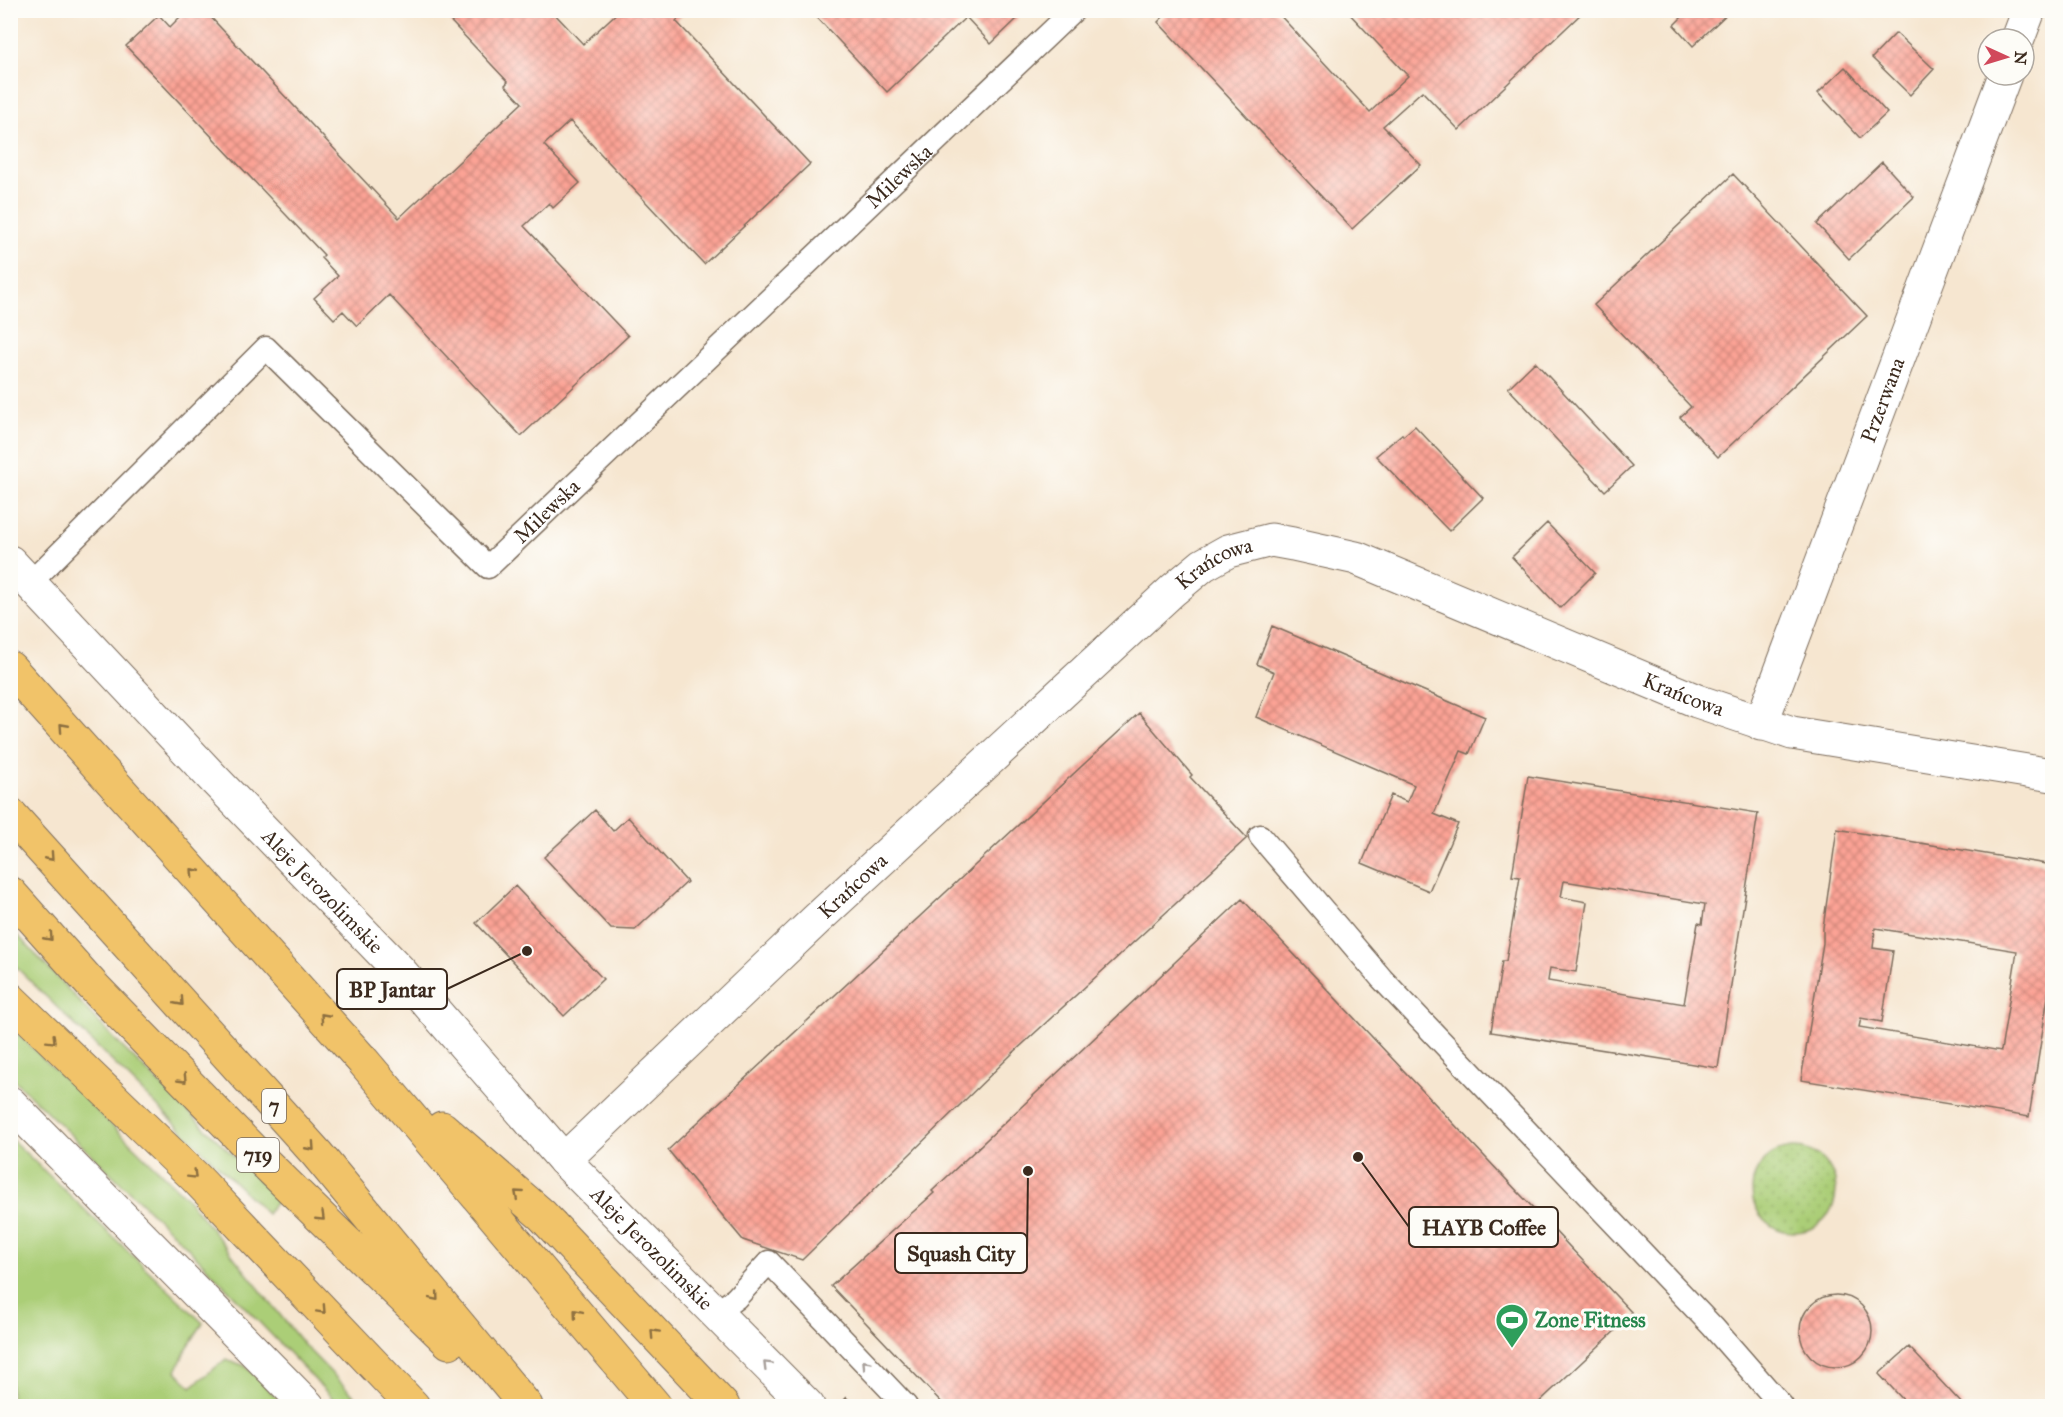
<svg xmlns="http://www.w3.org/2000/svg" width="2063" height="1417" font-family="'IM FELL Great Primer',serif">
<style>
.green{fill:#abce77;stroke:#737c4a;stroke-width:1.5}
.park{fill:url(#park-dots);stroke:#737c4a;stroke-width:1.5}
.building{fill:url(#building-cross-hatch);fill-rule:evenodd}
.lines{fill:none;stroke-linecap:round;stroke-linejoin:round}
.service-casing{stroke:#7c6c5c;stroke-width:25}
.minor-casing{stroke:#7c6c5c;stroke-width:35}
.primary-casing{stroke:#7c6c5c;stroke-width:35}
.path{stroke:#7c6c5c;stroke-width:4;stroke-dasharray:4.5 4.5;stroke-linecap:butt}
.service{stroke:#fff;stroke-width:22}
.minor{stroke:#fff;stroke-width:33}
.primary{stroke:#f1c369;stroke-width:33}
.oneway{stroke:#8d6f40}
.oneway2{stroke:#a79f9a}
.labels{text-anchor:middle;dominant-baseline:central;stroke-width:6;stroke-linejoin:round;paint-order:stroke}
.shield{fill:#fdfcf7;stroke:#75695f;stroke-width:1.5}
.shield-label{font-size:20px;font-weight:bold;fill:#3b2a1e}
.street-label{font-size:21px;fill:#3b2a1e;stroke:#fdfcf7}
.leisure-label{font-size:21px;font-weight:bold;fill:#27864d;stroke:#fdfcf7;text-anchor:start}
.leader{fill:none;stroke:#3b2a1e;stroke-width:2}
.callout-dot{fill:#3b2a1e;stroke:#fdfcf7;stroke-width:2}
.callout{fill:#fdfcf7;stroke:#3b2a1e;stroke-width:2}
.callout-label{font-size:22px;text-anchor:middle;font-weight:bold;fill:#3b2a1e}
</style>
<defs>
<pattern id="park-dots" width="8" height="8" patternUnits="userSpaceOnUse" patternTransform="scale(1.5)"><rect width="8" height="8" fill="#abce77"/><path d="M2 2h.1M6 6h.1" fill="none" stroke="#94b166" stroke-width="1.8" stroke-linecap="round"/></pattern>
<pattern id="building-cross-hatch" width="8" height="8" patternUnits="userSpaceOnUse" patternTransform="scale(1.5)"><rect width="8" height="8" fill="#fca395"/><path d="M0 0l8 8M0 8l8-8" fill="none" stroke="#cd8579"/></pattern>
</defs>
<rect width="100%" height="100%" fill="#fdfcf7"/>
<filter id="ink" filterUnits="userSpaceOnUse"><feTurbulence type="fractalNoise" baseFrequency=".0167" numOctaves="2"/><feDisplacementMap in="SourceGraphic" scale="12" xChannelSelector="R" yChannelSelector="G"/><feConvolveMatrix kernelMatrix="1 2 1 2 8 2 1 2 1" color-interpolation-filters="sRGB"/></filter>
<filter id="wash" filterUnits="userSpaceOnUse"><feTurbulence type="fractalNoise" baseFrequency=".008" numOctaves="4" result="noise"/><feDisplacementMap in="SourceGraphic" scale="24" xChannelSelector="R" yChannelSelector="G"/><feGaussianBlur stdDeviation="1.35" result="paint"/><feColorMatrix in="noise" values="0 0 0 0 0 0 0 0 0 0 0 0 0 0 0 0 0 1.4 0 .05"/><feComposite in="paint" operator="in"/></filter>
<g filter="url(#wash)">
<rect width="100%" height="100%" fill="#f6e6d0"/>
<path class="green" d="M10,927L121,1046L278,1199L267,1214L11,962Z
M11,1027L186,1197L304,1345L364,1406H340L185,1245L11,1077Z
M10,1138L203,1323L187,1348L176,1371L191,1387L226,1359L245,1366L285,1406H11Z"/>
<path class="park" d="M1752 1190a42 42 0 1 1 84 0a42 42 0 1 1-84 0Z"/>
<g id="blocks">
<path class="building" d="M187,10H204L399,218L522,103L505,85L508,82L440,10H551L583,44L620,10H687L676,21L810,164L704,264L570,121L544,145L580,183L553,208L549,203L524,226L628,336L521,436L389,295L357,326L343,311L334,319L314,298L338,276L321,258L324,255L126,46L159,15L170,27Z
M810,10H1011L1018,18L991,44L966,17L887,92Z
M1170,10H1275L1370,112L1408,76L1346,10H1585L1459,130L1422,91L1383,126L1421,165L1352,229L1158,22Z
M1689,10H1731L1693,46L1674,25Z
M1896,33L1934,69L1910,95L1872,58Z
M1845,67L1887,113L1860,138L1818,93Z
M1882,162L1914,197L1849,259L1817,224Z
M1733,174L1867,316L1718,457L1680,417L1691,407L1594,305Z
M1535,362L1632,466L1605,491L1508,388Z
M1415,426L1483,498L1449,531L1376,456L1402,434L1403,436Z
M1547,523L1595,573L1560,608L1512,557Z
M1272,626L1485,717L1469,754L1461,751L1434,814L1458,824L1429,891L1362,863L1391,795L1407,802L1414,785L1256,717L1274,672L1257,664Z
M1139,713L1192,775L1190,777L1247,838L1013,1053L802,1260L743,1240L668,1150Z
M1528,776L1758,813L1718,1068L1491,1032L1502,961H1506L1520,877L1512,876ZM1564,881L1705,904L1702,924L1698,923L1684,1004L1548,981L1550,968L1576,972L1587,902L1561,897Z
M595,810L613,831L628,817L687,882L635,930L611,929L544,857Z
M1837,829L2052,865V971L2029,1117L1801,1080L1823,943V928ZM1875,928L2017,951L2001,1051L1859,1027L1861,1018L1882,1022L1893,951L1873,948Z
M515,886L603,979L564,1016L476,923Z
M1242,899L1633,1314L1535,1406H945L831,1286L934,1193L932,1191Z
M1800 1331a36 36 0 1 1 72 0a36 36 0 1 1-72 0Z
M1909,1347L1964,1406H1909L1879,1374Z"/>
</g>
</g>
<g filter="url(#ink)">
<use href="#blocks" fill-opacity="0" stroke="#7c6c5c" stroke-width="1.5"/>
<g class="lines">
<g class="service-casing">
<g id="service">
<path id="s1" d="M30,583L266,348L488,567L1074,10"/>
<path d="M1260,836L1382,979L1713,1327L1782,1406"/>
<path d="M716,1313L736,1298L769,1262L906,1406"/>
</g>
</g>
<g class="minor-casing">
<g id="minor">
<path d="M2018,39L2029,10"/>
<path id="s2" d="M10,562L213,778L399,970L564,1160L808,1406"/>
<path id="s3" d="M1761,724L2005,75"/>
<path d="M10,1103L308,1406"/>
<path id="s4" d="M564,1160L816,920L1173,590L1203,565L1228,551L1271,540L1293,544L1356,558L1697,701L1792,733L2052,775"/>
</g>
</g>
<g class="primary-casing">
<path id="primary" d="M10,668L363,1061L655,1406
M10,814L317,1154L526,1406
M10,893L92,985L264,1162L449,1342
M10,999L195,1177L413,1406
M442,1128L542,1215L723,1406"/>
</g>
<path class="path" d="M845,1398L853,1406"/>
<use href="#service" class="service"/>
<use href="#minor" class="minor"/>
<use href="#primary" class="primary"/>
</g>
<defs><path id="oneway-chevron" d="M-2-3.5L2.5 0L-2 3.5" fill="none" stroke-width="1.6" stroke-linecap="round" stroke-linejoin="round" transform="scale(1.5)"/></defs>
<g class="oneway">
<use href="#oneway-chevron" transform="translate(63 727) rotate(-132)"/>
<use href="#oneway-chevron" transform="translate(50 857) rotate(48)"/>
<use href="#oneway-chevron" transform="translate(194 872) rotate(-132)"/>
<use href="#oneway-chevron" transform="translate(49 937) rotate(48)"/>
<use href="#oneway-chevron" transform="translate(180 1002) rotate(48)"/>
<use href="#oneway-chevron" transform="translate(324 1017) rotate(-132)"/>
<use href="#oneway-chevron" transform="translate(52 1040) rotate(45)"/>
<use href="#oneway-chevron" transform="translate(183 1079) rotate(46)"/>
<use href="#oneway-chevron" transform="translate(311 1147) rotate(48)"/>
<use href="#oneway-chevron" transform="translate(193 1175) rotate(45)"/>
<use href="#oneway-chevron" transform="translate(518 1194) rotate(-139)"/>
<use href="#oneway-chevron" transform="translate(321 1217) rotate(44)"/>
<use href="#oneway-chevron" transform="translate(435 1297) rotate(50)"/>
<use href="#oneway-chevron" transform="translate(322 1310) rotate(47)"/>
<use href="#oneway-chevron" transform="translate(577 1313) rotate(-130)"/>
<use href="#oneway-chevron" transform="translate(654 1333) rotate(-133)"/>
</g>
<g class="oneway2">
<use href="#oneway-chevron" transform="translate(866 1364) rotate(-133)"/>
<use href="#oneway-chevron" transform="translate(767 1365) rotate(-135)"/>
</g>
</g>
<defs>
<g id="stadium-pin" transform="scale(1.725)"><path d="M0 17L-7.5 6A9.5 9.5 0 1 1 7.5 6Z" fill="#2e9e5b" stroke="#fdfcf7"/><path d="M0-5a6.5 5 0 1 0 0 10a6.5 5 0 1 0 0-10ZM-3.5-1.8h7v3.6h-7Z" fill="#fff"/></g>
</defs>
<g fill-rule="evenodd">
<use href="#stadium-pin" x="1512" y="1320"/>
</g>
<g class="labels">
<g class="shield">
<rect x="262" y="1089" width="24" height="34" rx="4.5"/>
<rect x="237" y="1138" width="42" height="34" rx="4.5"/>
</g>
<g class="shield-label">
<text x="274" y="1106">7</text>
<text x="258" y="1155">719</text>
</g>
<g class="street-label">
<text stroke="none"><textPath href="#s1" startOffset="1212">Milewska</textPath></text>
<text stroke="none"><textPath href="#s3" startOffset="346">Przerwana</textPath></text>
<text stroke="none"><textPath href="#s1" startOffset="726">Milewska</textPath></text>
<text stroke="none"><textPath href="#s4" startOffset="884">Krańcowa</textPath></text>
<text stroke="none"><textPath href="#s4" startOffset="1388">Krańcowa</textPath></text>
<text stroke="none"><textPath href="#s4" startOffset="398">Krańcowa</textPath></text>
<text stroke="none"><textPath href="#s2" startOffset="454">Aleje Jerozolimskie</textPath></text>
<text stroke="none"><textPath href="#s2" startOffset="940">Aleje Jerozolimskie</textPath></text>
</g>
<g class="leisure-label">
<text x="1535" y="1320">Zone Fitness</text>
</g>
</g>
<path class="leader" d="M527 951L447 989M1358 1157L1409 1227M1028 1171L1027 1253"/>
<g class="callout-dot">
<circle cx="527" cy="951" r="6"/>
<circle cx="1358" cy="1157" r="6"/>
<circle cx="1028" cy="1171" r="6"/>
</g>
<g class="callout">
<rect x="337" y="969" width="110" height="40" rx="6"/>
<rect x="1409" y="1207" width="149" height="40" rx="6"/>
<rect x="895" y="1233" width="132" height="40" rx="6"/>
</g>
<g class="callout-label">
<text x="392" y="997">BP Jantar</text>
<text x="1484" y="1235">HAYB Coffee</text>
<text x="961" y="1261">Squash City</text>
</g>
<rect width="2063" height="1417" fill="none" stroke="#fdfcf7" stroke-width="36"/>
<g transform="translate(2006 57) rotate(94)"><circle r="28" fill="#fdfcf7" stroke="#afa8a0" stroke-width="1.5"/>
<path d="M0-4.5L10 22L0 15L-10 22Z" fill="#d1495b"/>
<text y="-9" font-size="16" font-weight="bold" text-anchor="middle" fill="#3b2a1e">N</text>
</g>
</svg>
